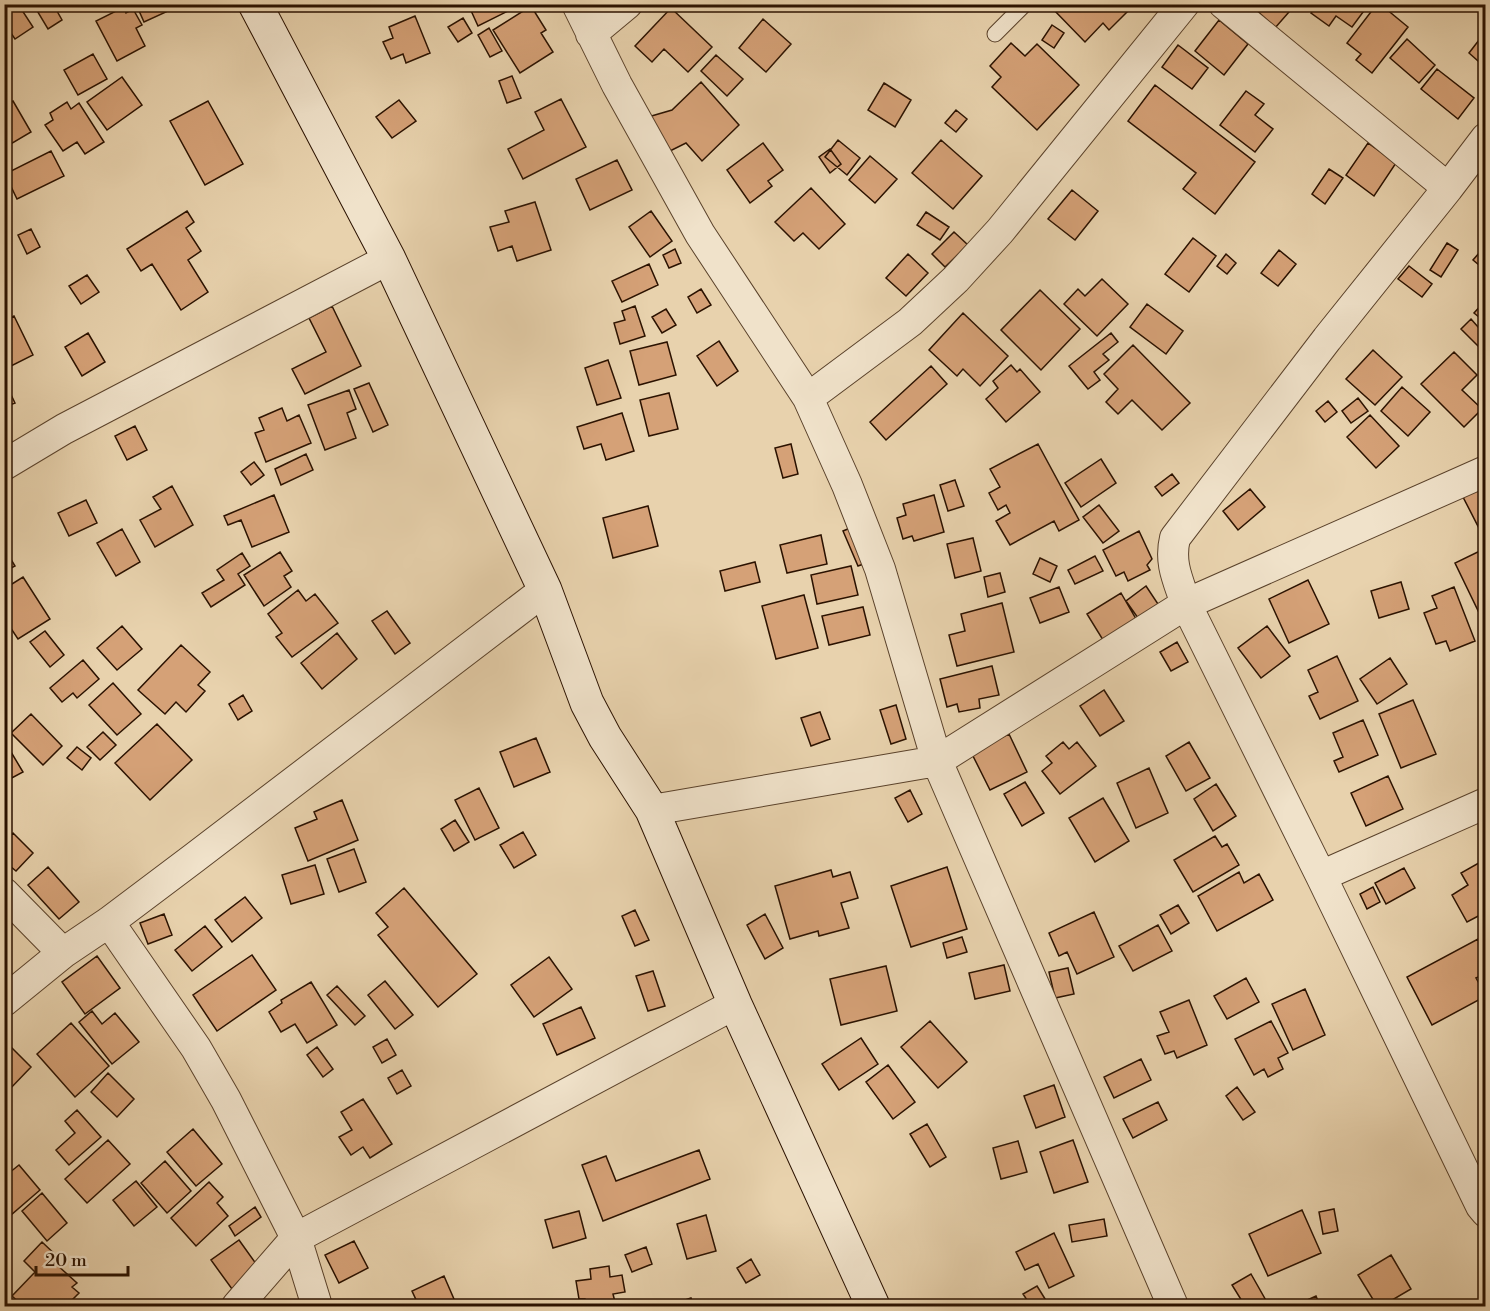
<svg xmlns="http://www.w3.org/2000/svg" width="1490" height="1311" font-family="'Libre Bodoni',serif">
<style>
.building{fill:#d5a177;stroke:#2b1200;stroke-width:1.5}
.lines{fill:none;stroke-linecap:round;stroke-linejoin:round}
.lane-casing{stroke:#5a422b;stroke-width:17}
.street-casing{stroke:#5a422b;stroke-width:32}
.secondary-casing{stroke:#2b1200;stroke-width:35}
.lane{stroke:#f0e2ca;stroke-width:15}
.street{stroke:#f0e2ca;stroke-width:30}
.secondary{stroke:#f0e2ca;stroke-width:33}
</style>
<rect width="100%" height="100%" fill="#e8d2ad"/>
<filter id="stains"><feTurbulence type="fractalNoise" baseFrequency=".00333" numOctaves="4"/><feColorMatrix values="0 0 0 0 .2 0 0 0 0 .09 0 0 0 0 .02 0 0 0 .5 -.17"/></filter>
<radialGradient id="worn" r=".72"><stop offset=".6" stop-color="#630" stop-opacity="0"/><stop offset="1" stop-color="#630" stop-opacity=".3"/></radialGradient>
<path class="building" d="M4,4H18L33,27L15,39L4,23Z
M43,4H53L62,20L48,29L36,9Z
M136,4H162L166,12L144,22Z
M468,4H522L478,26Z
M1056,4H1123L1129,10L1109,30L1103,23L1085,42L1052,8Z
M1250,4H1296L1275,28Z
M1317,4H1369L1352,27L1336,16L1329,26L1311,13Z
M1377,4H1380L1408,27L1372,73L1356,60L1361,54L1347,43Z
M531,6L546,30L541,33L553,52L520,73L493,30Z
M124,7L126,13L133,9L142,25L136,28L145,46L117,61L96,21Z
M671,8L712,47L688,72L664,49L652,62L635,46Z
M415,16L430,53L406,63L403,54L391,59L383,42L393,38L389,27Z
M463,18L472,33L458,42L448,27Z
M763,19L791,44L766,72L739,48Z
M1219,20L1248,44L1224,75L1195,51Z
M1052,25L1064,33L1054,48L1042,40Z
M489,28L502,51L490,57L478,35Z
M1407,39L1435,65L1419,83L1390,58Z
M1479,40L1486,45V68L1469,53Z
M1011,43L1025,56L1037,44L1079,85L1037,130L992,87L1001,77L990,66Z
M1178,45L1208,68L1192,89L1162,67Z
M93,54L107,79L78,95L64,70Z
M716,55L743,79L727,96L701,71Z
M1437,69L1474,98L1458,119L1421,89Z
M512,76L521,98L507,103L499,81Z
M122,77L142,105L107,130L87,102Z
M701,82L739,125L702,161L686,143L664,154L648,117L672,110Z
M884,83L911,100L895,127L868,110Z
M1155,85L1255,162L1215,214L1183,189L1196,173L1128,121Z
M1246,91L1264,104L1255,115L1273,129L1255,152L1220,125Z
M561,99L586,147L523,179L508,149L544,130L535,112Z
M399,100L416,121L392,138L376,117Z
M13,101L31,132L4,148V106Z
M208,101L243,164L205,185L170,121Z
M67,102L71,109L79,103L104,142L85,154L77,142L63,151L45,125L53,120L50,113Z
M956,110L967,119L956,132L945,123Z
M838,140L860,158L847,175L825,157Z
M941,140L982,176L953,209L912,173Z
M763,143L783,170L768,181L772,186L750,203L727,170Z
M1368,143L1396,163L1374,196L1346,175Z
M830,149L841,164L830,173L819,157Z
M51,151L64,176L17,199L5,174Z
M870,156L897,179L875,203L849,180Z
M617,160L632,190L590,210L576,179Z
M1329,169L1343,178L1325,204L1312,194Z
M811,188L845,224L819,249L803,233L794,241L775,222Z
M1072,190L1098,211L1075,240L1048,219Z
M535,202L551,250L517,261L512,246L498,251L490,227L509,222L505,211Z
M187,211L194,222L186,228L201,251L188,260L208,292L181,310L152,264L141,271L127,249Z
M651,211L672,241L650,257L629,227Z
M926,212L949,227L940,240L917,225Z
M31,229L40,247L27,254L18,235Z
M954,232L968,245L945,267L932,254Z
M1193,238L1216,256L1189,292L1165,274Z
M1447,243L1458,250L1441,277L1430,270Z
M1486,245V271L1473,260Z
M675,249L681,263L669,268L663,255Z
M1279,250L1296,264L1278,286L1261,273Z
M908,254L928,273L906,296L886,278Z
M1226,254L1236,263L1227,274L1217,266Z
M649,264L658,285L622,302L612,281Z
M1409,266L1432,284L1422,297L1398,279Z
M87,275L99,292L81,304L69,286Z
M1102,279L1128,304L1097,336L1064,304L1078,289L1085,296Z
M701,289L711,305L697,313L688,297Z
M1040,290L1080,329L1041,370L1001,330Z
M1486,300V323L1474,313Z
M1147,304L1183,331L1166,354L1130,327Z
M332,306L361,366L305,394L292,369L326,352L309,318Z
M635,306L645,336L620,344L614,323L625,320L622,311Z
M666,309L676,325L662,333L652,317Z
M963,313L1008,356L980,386L963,369L957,376L929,350Z
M14,316L33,355L7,368L4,363V321Z
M1471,319L1486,336V346L1482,350L1461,329Z
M88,333L105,362L82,376L65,347Z
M1111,333L1118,342L1103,354L1109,360L1094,372L1100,380L1088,389L1069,366Z
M719,341L738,371L717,386L697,356Z
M667,342L676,375L639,385L630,351Z
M1133,345L1190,403L1162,430L1132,400L1118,414L1106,402L1118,389L1104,374Z
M1373,350L1402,377L1375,405L1346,379Z
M1454,352L1477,375L1462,390L1482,409L1464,427L1421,384Z
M608,360L621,398L597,405L585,368Z
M1011,365L1017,372L1020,369L1040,392L1006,422L986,399L998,388L993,381Z
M931,366L947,384L886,440L870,422Z
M4,380L15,403L4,407Z
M369,383L388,425L373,432L354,389Z
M1402,387L1430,412L1408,436L1381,411Z
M349,390L356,409L347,413L356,438L325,450L308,405Z
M669,393L678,429L649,436L640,400Z
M1358,398L1368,411L1351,423L1342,411Z
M1328,401L1337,412L1325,422L1316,411Z
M282,408L287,421L299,415L311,443L266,462L255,433L264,430L259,418Z
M622,413L634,451L606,460L601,444L584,449L577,427Z
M1370,415L1399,446L1376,468L1347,437Z
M135,426L147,450L127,460L115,436Z
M791,444L798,474L783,478L775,448Z
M1038,444L1079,520L1059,531L1054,521L1010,545L996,521L1010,513L1006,505L998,510L989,493L1000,487L990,469Z
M306,454L313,470L281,485L275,469Z
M1101,459L1116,483L1081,507L1065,483Z
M254,462L264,475L251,485L241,472Z
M1172,474L1179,483L1162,496L1155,487Z
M955,480L964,506L948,511L940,485Z
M172,486L193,525L155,547L140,520L161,509L153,497Z
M1479,488L1486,502V535L1483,536L1463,497Z
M1250,489L1265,507L1238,530L1223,511Z
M274,495L289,532L252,547L241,520L228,525L224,516Z
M934,495L944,532L914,541L912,536L903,539L897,518L906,515L903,504Z
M86,500L97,523L69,536L58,513Z
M1099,505L1119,531L1103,543L1083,517Z
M648,506L658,546L613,558L603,518Z
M855,526L869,562L858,566L843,531Z
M122,529L140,562L116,576L97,543Z
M1139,531L1152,559L1147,565L1150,570L1128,581L1124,572L1116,576L1103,550Z
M821,535L827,564L787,573L780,545Z
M973,538L981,571L955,578L947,544Z
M4,548L15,566L4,572Z
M1486,548V623H1484L1455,563Z
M280,552L292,571L284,576L291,587L264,606L244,575Z
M242,553L250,566L238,574L245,585L211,607L202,593L224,580L217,570Z
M1095,556L1103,571L1075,584L1068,570Z
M1040,558L1057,566L1050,582L1033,574Z
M755,562L760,582L725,591L720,571Z
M851,566L858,595L817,604L811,575Z
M1000,573L1005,592L988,597L984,577Z
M23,577L50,619L18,639L4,618V612L8,610L4,604V589Z
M1308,580L1329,624L1289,643L1269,599Z
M1401,582L1409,609L1379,618L1371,591Z
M1146,586L1158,604L1138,618L1126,601Z
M1059,587L1069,612L1040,623L1030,598Z
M1454,587L1475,641L1450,651L1446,641L1436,644L1424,613L1437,608L1432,596Z
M298,590L306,601L315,594L338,623L292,657L276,637L282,633L268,614Z
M1121,593L1136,619L1103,640L1087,614Z
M804,595L818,648L776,659L762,606Z
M1002,603L1014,652L957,666L949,635L965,631L961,614Z
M863,607L870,635L829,645L822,616Z
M387,611L410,643L395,654L372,621Z
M122,626L142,649L117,670L97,648Z
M1267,626L1290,656L1261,678L1238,648Z
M45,631L64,655L50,667L30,642Z
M337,633L357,659L322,689L301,663Z
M1177,642L1188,662L1171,671L1160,652Z
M181,645L210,672L198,685L205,691L186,712L176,702L165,714L138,690Z
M1337,656L1358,701L1320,719L1309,696L1318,692L1308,670Z
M1390,658L1407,684L1377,704L1360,679Z
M83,660L99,679L77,698L73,693L62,702L50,688Z
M992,666L999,695L979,699L980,708L959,712L957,704L947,707L940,679Z
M113,683L141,714L117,735L89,705Z
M1104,690L1124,721L1100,736L1080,706Z
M243,695L252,711L238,720L229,704Z
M1413,700L1436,754L1401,768L1379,714Z
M896,705L906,739L891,744L880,710Z
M820,712L830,739L811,746L801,718Z
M31,714L62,746L43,765L11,733Z
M1363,720L1378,755L1339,772L1334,761L1343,757L1333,733Z
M157,724L192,760L150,800L115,763Z
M103,732L116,745L100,760L87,747Z
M1009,734L1027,772L990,790L971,752Z
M536,738L550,772L514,787L500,752Z
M1063,742L1069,749L1077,742L1096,766L1060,794L1042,771L1052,763L1046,756Z
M1189,742L1210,778L1186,791L1166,756Z
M8,747L23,772L8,780L4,774V749Z
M77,747L91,758L82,770L67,758Z
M1149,768L1168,813L1136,828L1117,783Z
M1388,776L1403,809L1366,826L1351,793Z
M1025,782L1044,813L1022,826L1004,794Z
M1216,784L1236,816L1213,831L1194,799Z
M479,788L499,828L475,840L455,800Z
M910,790L922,814L908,822L895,798Z
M1103,798L1129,841L1095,862L1069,818Z
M342,800L358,840L308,861L295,828L317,819L314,812Z
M455,820L469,842L454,851L441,829Z
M523,832L536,855L514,868L500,845Z
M13,833L33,853L16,871L4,861V842Z
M1215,836L1222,847L1227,844L1239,865L1193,892L1174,860Z
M354,849L366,882L339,892L327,859Z
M1484,860L1486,863V912L1467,922L1452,895L1468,885L1461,873Z
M315,865L324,894L291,904L282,875Z
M48,867L79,902L59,919L28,885Z
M947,867L967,929L911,947L891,886Z
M1404,868L1415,888L1386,904L1375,883Z
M831,870L833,877L850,872L858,898L841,903L849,928L819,936L818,931L790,939L775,886Z
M1239,872L1244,883L1259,874L1273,900L1217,931L1198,896Z
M1373,887L1380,902L1367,909L1360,894Z
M404,888L477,974L438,1007L378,935L388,927L376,913Z
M245,897L262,918L232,942L215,920Z
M1178,905L1189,923L1171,934L1160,915Z
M635,910L649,940L635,946L622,916Z
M1094,912L1114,957L1077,974L1067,952L1059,956L1049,933Z
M164,914L172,935L148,944L140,923Z
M765,914L783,948L765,959L747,925Z
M1158,925L1172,951L1133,971L1119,946Z
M205,926L222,947L192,971L175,950Z
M962,937L967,952L947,958L943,943Z
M1478,939L1486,953V974L1476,978L1486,996L1432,1025L1407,977Z
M252,955L276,990L217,1031L193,995Z
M97,956L120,988L85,1014L62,982Z
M549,957L572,989L534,1017L511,985Z
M1004,965L1010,991L975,999L969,973Z
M886,966L897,1011L841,1025L830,979Z
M1068,968L1074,994L1055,998L1049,972Z
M653,971L665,1006L648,1011L636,976Z
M1246,978L1259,1002L1227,1019L1214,996Z
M385,981L413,1015L395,1029L368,995Z
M311,982L337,1025L307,1043L295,1024L281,1032L269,1012L282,1003L281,1000Z
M337,986L365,1016L355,1025L327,995Z
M1305,989L1325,1035L1293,1050L1272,1004Z
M1189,1000L1207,1045L1177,1058L1174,1051L1165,1054L1157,1036L1169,1032L1160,1012Z
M581,1007L595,1038L557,1055L543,1024Z
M92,1011L102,1024L115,1013L139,1042L112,1064L79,1022Z
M930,1021L967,1062L938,1088L901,1047Z
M1271,1021L1288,1053L1278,1058L1283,1069L1268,1077L1264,1069L1254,1075L1235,1039Z
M71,1023L109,1066L75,1097L37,1054Z
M861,1038L878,1064L839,1090L822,1064Z
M387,1039L396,1055L382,1063L373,1047Z
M11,1047L31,1067L8,1091L4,1087V1054Z
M317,1047L333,1069L323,1077L307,1055Z
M1141,1059L1151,1080L1114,1098L1104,1077Z
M888,1065L915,1102L893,1119L866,1082Z
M402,1070L411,1086L397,1094L388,1078Z
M108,1073L134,1099L117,1117L91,1092Z
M1054,1085L1065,1117L1036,1128L1024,1096Z
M1237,1087L1255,1112L1243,1120L1226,1096Z
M363,1099L392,1144L370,1158L363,1147L351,1155L339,1137L352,1130L341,1112Z
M1158,1102L1167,1120L1133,1138L1123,1119Z
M77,1110L101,1137L69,1165L56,1150L75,1133L65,1121Z
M927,1124L946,1157L930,1167L910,1134Z
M193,1129L222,1164L196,1186L167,1152Z
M108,1140L130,1164L87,1203L65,1179Z
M1073,1140L1088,1182L1054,1193L1040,1152Z
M1018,1141L1027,1172L1001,1179L993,1148Z
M699,1150L710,1179L603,1221L582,1165L606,1156L616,1181Z
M165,1161L191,1191L167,1213L141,1183Z
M19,1165L40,1190L4,1221V1177Z
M136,1181L157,1207L134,1226L113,1200Z
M209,1182L223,1197L217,1203L228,1216L196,1246L171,1218Z
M42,1193L67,1223L47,1241L22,1211Z
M255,1207L261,1217L235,1236L229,1226Z
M1334,1209L1338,1231L1323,1234L1319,1212Z
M1302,1210L1321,1253L1268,1276L1249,1234Z
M579,1211L586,1238L553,1248L545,1220Z
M706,1215L716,1251L687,1259L677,1224Z
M1104,1219L1107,1236L1072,1242L1069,1225Z
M1054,1233L1074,1276L1049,1288L1038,1264L1025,1270L1016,1252Z
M239,1240L259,1268L232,1289L211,1260Z
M354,1241L368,1268L339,1283L325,1255Z
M42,1242L60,1259L56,1264L77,1283L72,1287L79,1293L66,1306H56L53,1304L51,1306H23L12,1296L35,1272L24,1261Z
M646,1247L652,1264L632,1272L625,1255Z
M1391,1255L1411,1289L1382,1306H1377L1358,1275Z
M751,1259L760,1275L746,1283L737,1268Z
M609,1266L610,1277L622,1275L625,1292L613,1294L616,1306H587L585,1299H579L576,1281L591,1279L590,1269Z
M1251,1274L1268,1304L1264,1306H1245L1232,1285Z
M444,1276L457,1306H419L412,1291Z
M1037,1286L1047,1302L1039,1306H1031L1023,1294Z
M1316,1296L1320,1306H1294Z
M691,1298L694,1306H667Z"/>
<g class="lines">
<g class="lane-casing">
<path id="lane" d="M995,34L1025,4"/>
</g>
<g class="street-casing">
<path id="street" d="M577,4L617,85L700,234L808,398L847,485L880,569L937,761L1173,1306
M1224,4L1448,188
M591,34L627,4
M1486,138L1448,188L1327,339L1175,538C1169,563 1178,580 1186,604L1321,876L1481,1206L1486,1212
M808,398L910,322L956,279L1000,231L1184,4
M4,465L64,429L389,259
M652,810L937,761L1186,604L1486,471
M1321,876L1486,803
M4,893L63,953
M109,922L196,1048L226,1100L296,1238L317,1306
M4,1001L63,953L109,922L194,858L545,590
M237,1306L296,1238L735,1004"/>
</g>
<g class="secondary-casing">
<path id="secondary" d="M255,4L389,259L545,590L587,703L605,737L652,810L735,1004L873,1306"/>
</g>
<use href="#lane" class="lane"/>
<use href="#street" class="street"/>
<use href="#secondary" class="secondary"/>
</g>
<rect width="1490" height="1311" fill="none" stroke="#e8d2ad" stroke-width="24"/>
<rect x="6" y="6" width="1478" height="1299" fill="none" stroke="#2b1200" stroke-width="3"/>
<rect x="12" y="12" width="1466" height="1287" fill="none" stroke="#2b1200" stroke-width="1.5"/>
<path d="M36 1266v9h92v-9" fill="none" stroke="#2b1200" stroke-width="3"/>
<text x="45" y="1266" font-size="18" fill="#2b1200" stroke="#f0e2ca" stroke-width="4.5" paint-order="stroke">20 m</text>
<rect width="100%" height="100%" filter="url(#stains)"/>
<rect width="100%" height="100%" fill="url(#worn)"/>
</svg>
